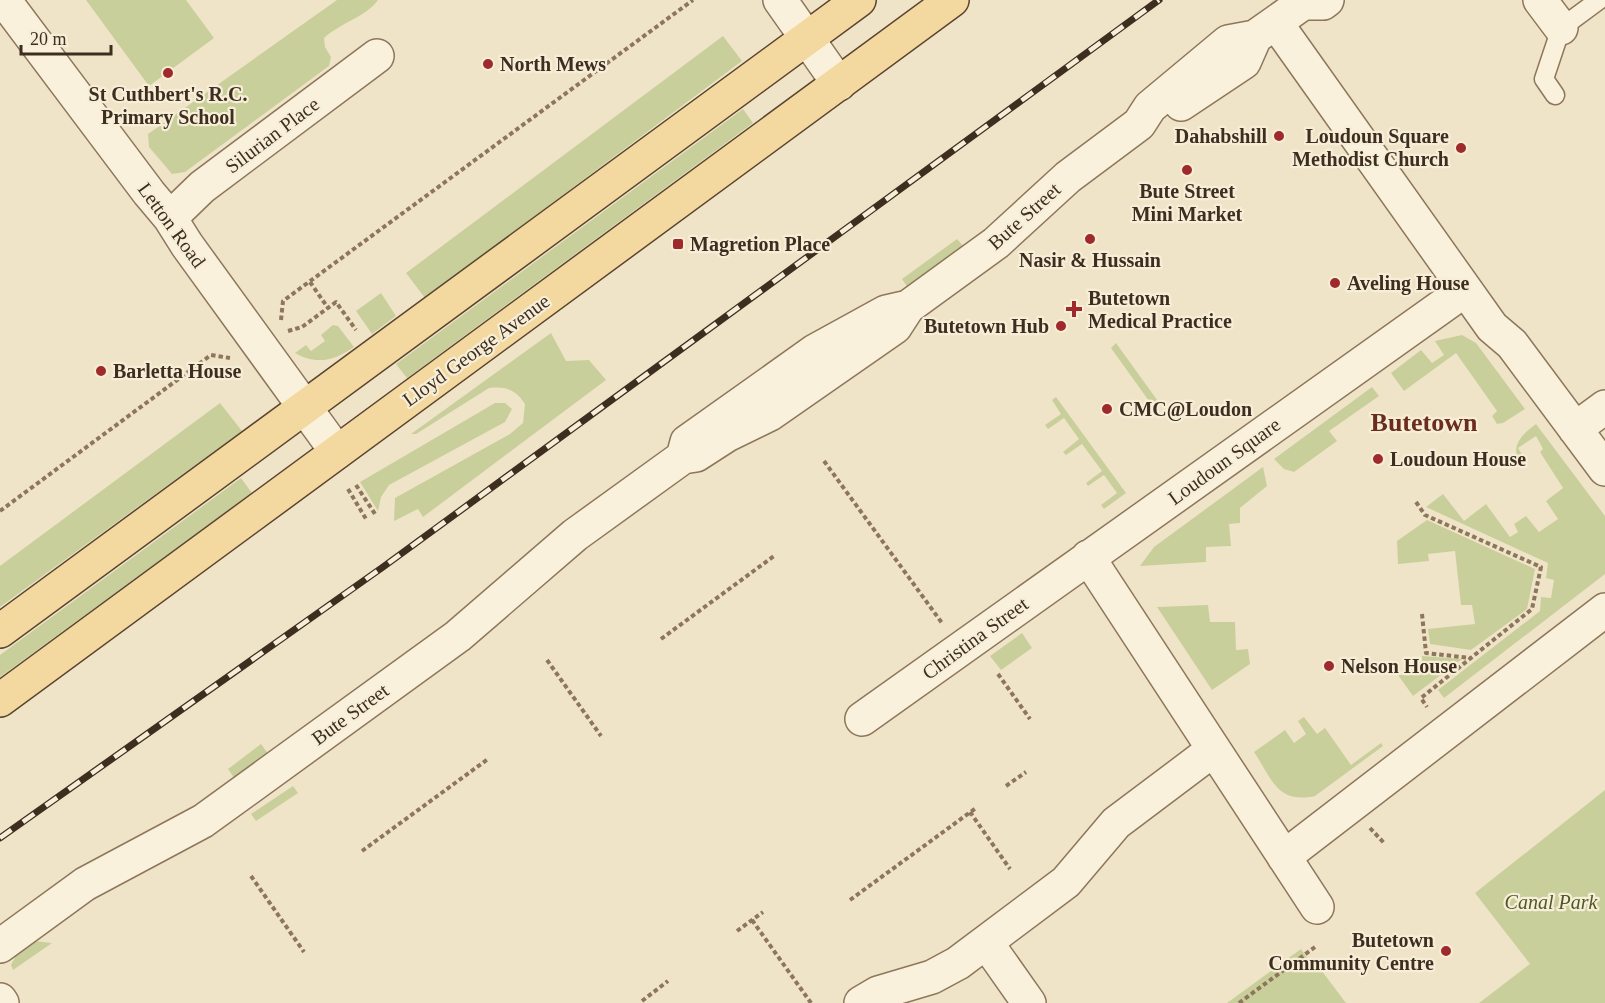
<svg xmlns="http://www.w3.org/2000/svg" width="1605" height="1003" font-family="'Times New Roman',serif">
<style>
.green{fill:#c9cf9b}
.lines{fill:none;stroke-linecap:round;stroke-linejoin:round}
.lane-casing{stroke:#8d765c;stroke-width:21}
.street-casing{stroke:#8d765c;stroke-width:36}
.primary-casing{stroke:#5b4430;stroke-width:36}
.path{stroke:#8d765c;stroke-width:4;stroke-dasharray:4.5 3;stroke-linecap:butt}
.lane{stroke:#faf1dc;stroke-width:18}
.street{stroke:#faf1dc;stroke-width:33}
.primary{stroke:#f3d9a0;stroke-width:33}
.rail-casing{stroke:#3d2e20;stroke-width:7}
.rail{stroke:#f7eed8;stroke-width:4.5;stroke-dasharray:14;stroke-linecap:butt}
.poi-dot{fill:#9e2a2b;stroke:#f7eed8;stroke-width:2}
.labels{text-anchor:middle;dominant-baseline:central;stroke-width:4.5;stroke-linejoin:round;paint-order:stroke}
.poi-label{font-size:20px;font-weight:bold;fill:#3d2e20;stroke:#f7eed8;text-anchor:start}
.street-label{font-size:20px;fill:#3d2e20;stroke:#f7eed8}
.park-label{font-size:20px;font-style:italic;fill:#4d5a26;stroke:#f7eed8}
.district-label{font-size:26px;font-weight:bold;fill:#6b2e1e;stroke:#f7eed8}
</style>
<rect width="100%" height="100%" fill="#f0e4c8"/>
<path class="green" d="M86,0H186L214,38L149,86Z
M337,0H378C366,17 340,23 324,38L325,47L331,57L329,66L185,172L172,174L149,147L148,134Z
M723,36L742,61L425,298L406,273Z
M743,109L753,123L407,378L396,364Z
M957,239L964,247L908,288L902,279Z
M381,293L396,316L372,334L356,311Z
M333,325L338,326L354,347C334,361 317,365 295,353L306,345L311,351L325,341L321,335Z
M551,333L566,361L589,360L606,380L423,517L418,509L394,521L395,498L510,434L523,423L525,404C516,390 506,386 489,388L416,434H411Z
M1462,335L1476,343L1525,409L1503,423L1497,424L1492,416L1497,411L1456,353L1404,391L1391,373L1421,350L1432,363L1444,355L1435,341Z
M1116,343L1160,404L1154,408L1111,348Z
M1372,387L1379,396L1329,431L1337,441L1294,472L1284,469L1274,459Z
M1056,397L1126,493L1104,509L1101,505L1117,493L1104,475L1088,486L1086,483L1102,471L1082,444L1066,455L1063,452L1079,439L1064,418L1048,429L1045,425L1061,414L1052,400Z
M220,403L242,431L0,607V566Z
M495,403H505L512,409L505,422L389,485L381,497L378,511L360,482Z
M1536,424L1605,516V574L1444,698L1438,690L1540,611L1541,597L1551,598L1554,580L1546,578L1548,563L1426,507L1443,494L1464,521L1486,504L1510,537L1518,532L1514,524L1526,516L1539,532L1558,519L1546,501L1563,488L1540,452L1543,449L1536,436L1518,448L1526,461L1521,465C1509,447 1521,435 1536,424Z
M1263,467L1267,486L1240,508V523L1229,524L1231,546L1206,547V562L1140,566L1154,547Z
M241,478L252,493L0,677V655Z
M1427,520L1535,569L1527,609L1471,650L1430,644L1428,629L1475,624L1472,605H1461L1455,551L1428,554L1429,561L1398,564L1397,541Z
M1208,605L1210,622H1235L1236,650L1248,649L1250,664L1212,690L1157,607Z
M1022,633L1032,648L1001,670L990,656Z
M1422,656L1462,659L1413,696L1398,675L1423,674Z
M1304,717L1317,734L1325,728L1351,765L1381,743L1383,746L1315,796C1277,804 1272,779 1254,752L1285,730L1294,743L1306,734L1298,721Z
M261,744L269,755L235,779L228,769Z
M293,786L298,793L256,821L251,814Z
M1605,790V1003H1479L1530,964L1475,893Z
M34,941L52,943L13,970L11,965L17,954Z
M1301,949L1307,958H1312L1346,1003H1227Z"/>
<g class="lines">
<g class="lane-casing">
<path id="lane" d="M1555,95L1544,79L1561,28L1599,0"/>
</g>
<g class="street-casing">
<path id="street" d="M4,0L149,193L170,218L187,245L337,452
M780,0L839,84
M1540,0L1561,28
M1276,23L1492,327L1512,344L1605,469
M1181,104L1244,62L1255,37
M170,218L202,187L377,56
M908,307L996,243L1068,177L1139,124L1150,107L1228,42L1255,37L1303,3H1323L1327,0
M1575,429L1605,407
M1088,557L1317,907
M862,719L1465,290
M1284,857L1605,610
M986,942L1029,1003
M0,946L85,884L203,821L458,636L575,535L683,457L696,455L727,435L770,414L895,327L908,307L886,312L815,351L687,442L683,457
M0,1000L2,1003
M861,1003L878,993L932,977L958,963L1066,882L1116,823L1213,750"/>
</g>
<g class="primary-casing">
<path id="primary" d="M0,631L859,0
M0,700L952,0"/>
</g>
<path class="path" d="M310,282L328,308
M281,320L283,301L693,0
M288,331L302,327L336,302L356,330
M824,461L942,623
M356,485L375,514
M348,489L366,519
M1416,502L1425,515L1541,567L1532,609L1421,698L1427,707
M0,511L211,355L230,358
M1422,614L1426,653L1470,658
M661,639L774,556
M547,660L601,736
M998,674L1030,719
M1006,786L1026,772
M970,812L1010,869
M1370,828L1384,843
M362,851L488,759
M251,876L304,952
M850,900L976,808
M752,920L811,1003
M737,931L763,912
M1361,933L1363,947
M642,1001L668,981
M1239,1003L1315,947"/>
<use href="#lane" class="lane"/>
<use href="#street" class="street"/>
<use href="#primary" class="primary"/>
<g class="rail-casing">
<path id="rail" d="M0,838L383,567L1159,0"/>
</g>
<use href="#rail" class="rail"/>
</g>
<g class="poi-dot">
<circle cx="488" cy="64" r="6"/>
<circle cx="168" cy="73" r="6"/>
<circle cx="1279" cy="136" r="6"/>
<circle cx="1461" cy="148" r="6"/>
<circle cx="1187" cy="170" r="6"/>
<circle cx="1090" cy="239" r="6"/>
<rect x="672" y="238" width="12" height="12" rx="3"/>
<circle cx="1335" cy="283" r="6"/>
<path d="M1071 300h6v6h6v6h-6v6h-6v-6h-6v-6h6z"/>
<circle cx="1061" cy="326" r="6"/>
<circle cx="101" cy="371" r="6"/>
<circle cx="1107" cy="409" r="6"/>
<circle cx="1378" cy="459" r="6"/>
<circle cx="1329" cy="666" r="6"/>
<circle cx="1446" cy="951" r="6"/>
</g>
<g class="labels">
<g class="poi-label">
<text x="500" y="64">North Mews</text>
<text x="168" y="94" text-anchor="middle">St Cuthbert's R.C.<tspan x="168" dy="23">Primary School</tspan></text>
<text x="1267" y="136" text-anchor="end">Dahabshill</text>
<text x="1449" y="136" text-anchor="end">Loudoun Square<tspan x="1449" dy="23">Methodist Church</tspan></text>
<text x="1187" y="191" text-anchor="middle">Bute Street<tspan x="1187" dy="23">Mini Market</tspan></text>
<text x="690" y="244">Magretion Place</text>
<text x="1090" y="260" text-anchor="middle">Nasir &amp; Hussain</text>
<text x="1347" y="283">Aveling House</text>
<text x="1088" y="298">Butetown<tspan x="1088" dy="23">Medical Practice</tspan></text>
<text x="1049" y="326" text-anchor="end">Butetown Hub</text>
<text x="113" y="371">Barletta House</text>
<text x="1119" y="409">CMC@Loudon</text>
<text x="1390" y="459">Loudoun House</text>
<text x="1341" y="666">Nelson House</text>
<text x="1434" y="940" text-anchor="end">Butetown<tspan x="1434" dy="23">Community Centre</tspan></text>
</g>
<g class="street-label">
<text transform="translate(272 135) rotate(-37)">Silurian Place</text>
<text transform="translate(1024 216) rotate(-42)">Bute Street</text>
<text transform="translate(172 225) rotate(54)">Letton Road</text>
<text transform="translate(476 350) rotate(-36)">Lloyd George Avenue</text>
<text transform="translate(1224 461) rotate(-36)">Loudoun Square</text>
<text transform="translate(975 638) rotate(-36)">Christina Street</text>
<text transform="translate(350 714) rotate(-36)">Bute Street</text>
</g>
<g class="park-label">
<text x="1551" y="902">Canal Park</text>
</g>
<g class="district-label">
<text x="1424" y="422">Butetown</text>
</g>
</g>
<path d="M21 45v9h90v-9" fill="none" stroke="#3d2e20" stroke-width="3"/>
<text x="30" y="45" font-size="18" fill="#3d2e20" stroke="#f7eed8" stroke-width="4.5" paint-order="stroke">20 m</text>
</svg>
